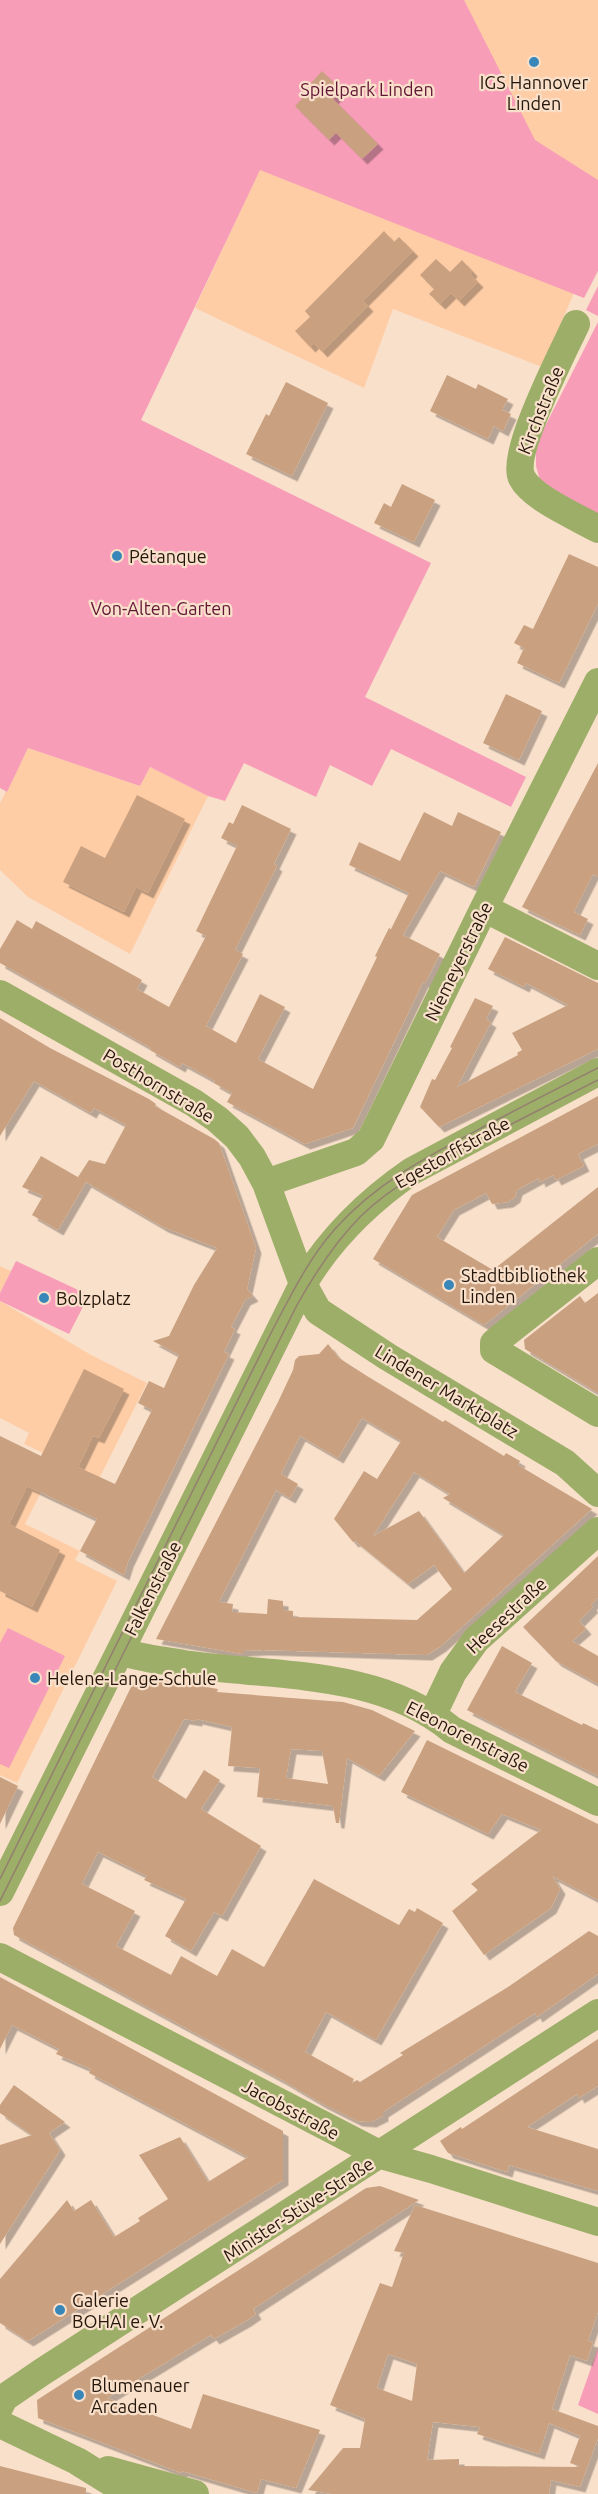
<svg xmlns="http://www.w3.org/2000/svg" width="598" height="2494" font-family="Ubuntu,sans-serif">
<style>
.built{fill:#fecda6}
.green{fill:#f79db8}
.building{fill:#c9a180;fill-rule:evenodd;filter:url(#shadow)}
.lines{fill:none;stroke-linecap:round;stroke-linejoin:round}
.minor{stroke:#9dae68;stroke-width:28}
.tram{stroke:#937f6f;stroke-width:1.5}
.poi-dot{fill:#3987b9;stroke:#f9e0cb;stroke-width:2}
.labels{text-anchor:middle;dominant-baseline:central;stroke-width:4.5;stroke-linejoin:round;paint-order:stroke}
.poi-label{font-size:18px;fill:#25160a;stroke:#f9e0cb;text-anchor:start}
.park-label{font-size:18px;fill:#621635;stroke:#f9e0cb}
.street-label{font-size:18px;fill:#25160a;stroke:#f9e0cb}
</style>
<defs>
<filter id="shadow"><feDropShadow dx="5.5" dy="5.5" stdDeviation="0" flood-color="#0004"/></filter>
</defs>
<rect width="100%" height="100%" fill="#f9e0cb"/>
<path class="built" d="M438,0H598V200L524,155Z
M260,169L574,293L542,367L393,309L364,388L195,308Z
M28,748L140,786L150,767L208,796L130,954L28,897L0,870V803Z
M0,1266L11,1271L0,1293Z
M0,1301L91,1355L147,1383L99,1479L24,1444L29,1433L0,1418Z
M0,1436L41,1492L25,1524L80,1551L75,1560L117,1581L17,1783L0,1775Z"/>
<path class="green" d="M0,0H464L535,140L598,180V271L584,298L260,170L141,420L431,563L365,697L526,777L511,807L391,749L372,786L330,765L316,797L244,763L225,801L208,796L150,767L140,786L28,748L7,792L0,788Z
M598,286V316L586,310Z
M598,322V516L541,484L536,466V444Z
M16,1261L89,1295L69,1334L0,1301V1293Z
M8,1628L65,1656L9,1768L0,1764V1643Z
M598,2348V2414L578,2405Z"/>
<path class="building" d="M322,71L341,90L333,99L378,144L362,159L336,133L329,140L295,106L314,86L311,83Z
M384,231L394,242L399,237L413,251L363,301L368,306L322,352L314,343L310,347L295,331L310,317L305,311Z
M436,259L450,272L462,260L472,271L470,274L478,282L459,301L451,293L440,304L429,294L434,289L420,275Z
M447,375L476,389L478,384L508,399L502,410L511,414L503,431L494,426L488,439L430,411Z
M286,382L328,403L292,476L246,454L266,414L269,416Z
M402,484L435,500L414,542L374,523L384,503L391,507Z
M569,554L598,567V604L559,683L517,663L524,648L514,643L524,625L533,629Z
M506,694L542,711L519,760L483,743Z
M598,763V877L593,874L574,912L588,919L580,935L522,907Z
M137,795L185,819L148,893L136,887L124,912L63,882L81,846L105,858Z
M242,805L291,829L274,864L277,866L235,950L243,954L206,1026L236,1043L260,994L285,1007L258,1059L313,1089L377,957L375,956L389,928L394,931L391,929L409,893L349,865L359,842L400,861L424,812L452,826L458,812L501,832L474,887L440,871L403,935L440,954L425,983L423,982L353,1128L305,1144L227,1102L232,1093L214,1083L215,1081L182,1063L180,1067L150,1050L151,1048L0,963V949L17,920L32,929L36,921L142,980L137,989L169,1007L206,936L196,931L237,846L221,838L229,822L233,824Z
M505,937L598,983V1049L439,1127L420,1107L432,1079L435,1080L452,1048L450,1047L475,998L493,1006L486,1019L491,1022L457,1087L518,1055L517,1053L522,1050L512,1033L568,1005L526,983L524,987L488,969Z
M0,1018L50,1048L149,1099L156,1104L155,1106L214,1139L219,1143L256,1248L247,1289L253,1296L245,1300L231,1327L235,1329L224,1352L229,1354L128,1562L124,1575L80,1551L97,1519L27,1486L9,1524L60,1550L32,1607L0,1591V1436L41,1456L84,1369L124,1389L99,1438L93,1436L78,1467L115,1484L152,1410L138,1403L149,1381L164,1388L179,1355L153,1341L169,1336L194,1285L217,1248L163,1227L86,1182L58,1230L32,1215L43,1196L22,1187L41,1156L83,1180L78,1177L89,1160L105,1164L126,1125L94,1108L91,1113L34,1081L0,1136Z
M598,1096V1144L578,1154L584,1166L556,1180L553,1175L540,1182L539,1178L517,1190L515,1197L508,1202L492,1204L486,1193L454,1210L437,1237L493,1270L598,1187V1234L484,1325L373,1259L412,1195Z
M598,1293V1393L525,1349L524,1340L580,1296L585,1303Z
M328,1344L339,1358L367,1376L443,1422L445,1420L504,1456L506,1453L520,1461L518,1465L592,1509L441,1646L427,1655L263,1650L243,1651V1654L156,1639L278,1402L293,1370L295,1360L299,1356L319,1354ZM362,1418L401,1441L377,1479L364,1471L334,1519L353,1542L355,1541L408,1584L434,1565L452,1589L417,1620L293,1617V1611L283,1610V1601L268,1599L267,1614L232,1612L233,1604L219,1602L276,1490L290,1498L298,1484L281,1474L300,1436L338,1458ZM414,1472L450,1494L443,1498L504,1535L464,1573L419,1511L373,1536Z
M598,1556V1598L591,1605L593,1607L579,1621L586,1629L572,1641L598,1656V1684L556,1661L523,1627Z
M502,1646L532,1663L515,1692L582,1725L583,1723L598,1730V1776L467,1710Z
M143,1676L218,1689L217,1692L343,1702L372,1710L415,1731L379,1776L347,1758L339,1823H336L333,1806L257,1797L260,1768L228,1766L232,1727L197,1719V1721L184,1719L152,1777L186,1799L204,1770L220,1780L201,1809L261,1846L222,1916L214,1912L191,1951L165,1936L186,1899L144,1880L147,1876L98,1852L82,1884L135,1911L116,1946L171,1975L181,1956L217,1976L232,1949L264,1967L314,1879L399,1925L409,1909L415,1912L417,1908L443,1923L376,2040L326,2012L305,2052L354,2079L351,2084L357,2080L360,2082L403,2055L400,2053L508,1987L589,1931L598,1936V1974L551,2007L537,2017L535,2013L383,2112V2116L371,2122L357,2121L321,2103L282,2080L14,1935L13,1928L134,1681ZM291,1749L322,1751L328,1784L286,1778Z
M427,1740L598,1824V1900L552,1876L560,1889L551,1908L484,1955L452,1911L478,1890L471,1884L541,1830L502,1814L488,1834L401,1792Z
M0,1777L18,1786L0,1824Z
M0,1977L283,2131V2180L28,2341L0,2323V2279L67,2200L74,2211L91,2200L114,2237L140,2221L138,2218L168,2199L139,2155L180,2137L208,2182L248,2157L89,2073L91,2069L56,2054L59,2049L12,2025L0,2049Z
M598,2039V2086L579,2098L577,2094L527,2127L598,2149V2191L509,2165L507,2172L448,2153L440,2141L461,2127L462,2129Z
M14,2085L65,2122L49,2133L60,2150L0,2244V2145L32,2135L0,2113V2105Z
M380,2186L419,2200L253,2309L256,2314L246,2321L214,2339L211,2335L107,2398L191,2429L203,2394L320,2430L296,2488L261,2479L257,2493L182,2471L181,2473L38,2418L37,2400L366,2188Z
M415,2205L598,2263V2312L588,2341L593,2342L587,2361L570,2355L552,2409L598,2426V2438L580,2487L551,2480L549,2494H332L308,2490L343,2448H360L365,2419L330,2405L380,2283L392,2287L404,2253L394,2251ZM388,2354L417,2364L412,2401L377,2388ZM433,2422L480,2427L477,2434L539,2454L549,2423L580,2436L570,2463L581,2467L459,2466V2459L427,2460Z
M0,2466L86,2488V2494H0Z"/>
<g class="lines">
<path class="minor" d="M576,324C563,352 510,454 522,478C532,498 579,518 598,529
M484,908L598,966
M0,994L194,1103L217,1119L237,1137L252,1157L266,1183L303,1284L318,1311L388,1357L565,1463L598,1493
M266,1183L356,1152L371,1139L484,908L598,682
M598,1261L500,1338L494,1343V1350L598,1413
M121,1651C141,1659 163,1660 184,1664C273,1677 379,1669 452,1730L598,1802
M433,1714L453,1672L476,1640L598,1531
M0,1892L303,1284C331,1237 367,1202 412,1171L598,1072
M0,1957L381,2155L431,2169L598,2222
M0,2406L4,2398L42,2372L598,2013
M0,2424L77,2461L130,2494
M108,2470L195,2494"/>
<path class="tram" d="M0,1879L273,1329C291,1295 309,1258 335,1229C377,1182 430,1155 485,1126C522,1107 560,1087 598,1068
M0,1901L297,1305C315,1273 335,1242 361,1216C396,1182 441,1160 484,1138C522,1119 560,1099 598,1080"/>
</g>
<g class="poi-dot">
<circle cx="534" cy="62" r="6"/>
<circle cx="117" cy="556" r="6"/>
<circle cx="449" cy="1285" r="6"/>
<circle cx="44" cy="1298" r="6"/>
<circle cx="35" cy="1678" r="6"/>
<circle cx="60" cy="2310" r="6"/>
<circle cx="79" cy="2395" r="6"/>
</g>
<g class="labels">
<g class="poi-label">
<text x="534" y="82" text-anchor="middle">IGS Hannover<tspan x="534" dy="21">Linden</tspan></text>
<text x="129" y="556">Pétanque</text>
<text x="461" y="1275">Stadtbibliothek<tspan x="461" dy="21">Linden</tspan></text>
<text x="56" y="1298">Bolzplatz</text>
<text x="47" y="1678">Helene-Lange-Schule</text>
<text x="72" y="2300">Galerie<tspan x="72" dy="21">BOHAI e. V.</tspan></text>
<text x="91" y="2385">Blumenauer<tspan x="91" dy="21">Arcaden</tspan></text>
</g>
<g class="park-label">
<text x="367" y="89">Spielpark Linden</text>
<text x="161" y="608">Von-Alten-Garten</text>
</g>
<g class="street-label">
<text transform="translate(540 410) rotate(-68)">Kirchstraße</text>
<text transform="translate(458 961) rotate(-64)">Niemeyerstraße</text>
<text transform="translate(159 1085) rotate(31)">Posthornstraße</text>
<text transform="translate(452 1152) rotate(-29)">Egestorffstraße</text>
<text transform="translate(447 1391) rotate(31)">Lindener Marktplatz</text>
<text transform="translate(152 1588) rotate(-63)">Falkenstraße</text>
<text transform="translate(506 1615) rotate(-43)">Heesestraße</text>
<text transform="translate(468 1736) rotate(27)">Eleonorenstraße</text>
<text transform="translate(291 2109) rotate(28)">Jacobsstraße</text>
<text transform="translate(298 2209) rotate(-33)">Minister-Stüve-Straße</text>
</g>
</g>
</svg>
